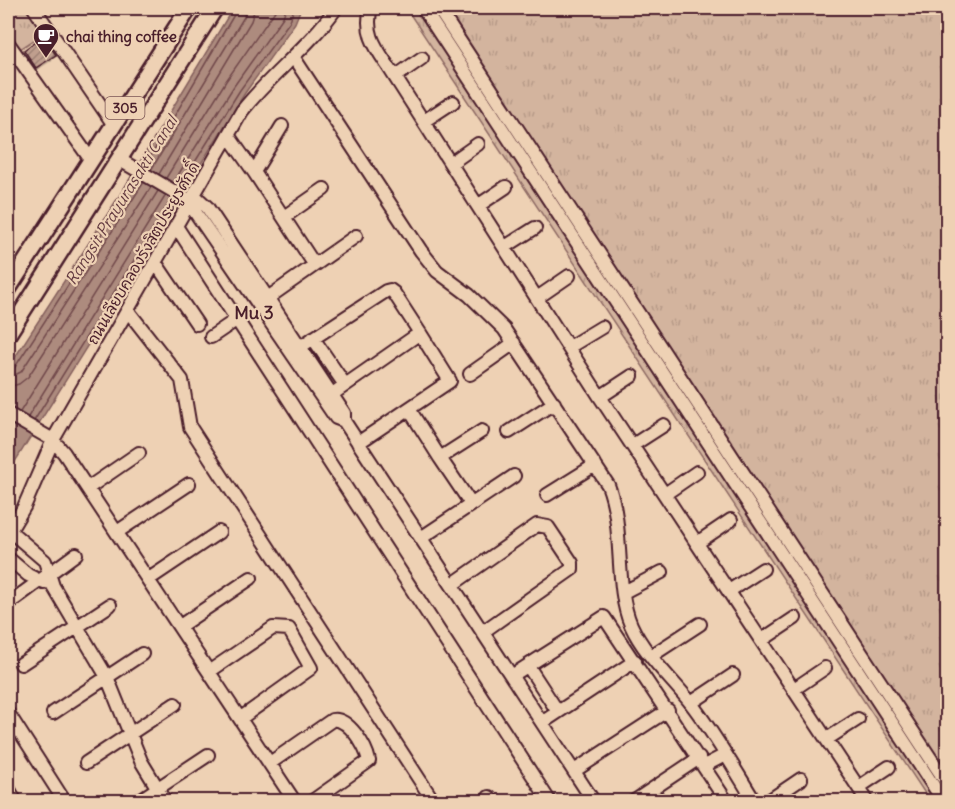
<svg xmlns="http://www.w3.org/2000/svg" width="955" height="809" font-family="Delius,'Playpen Sans Thai',sans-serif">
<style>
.grass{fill:url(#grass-tufts);stroke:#8e6a64;stroke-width:1.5}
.water{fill:#ad8b7e;stroke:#85605d;stroke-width:1.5}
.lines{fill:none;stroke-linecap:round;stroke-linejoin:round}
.shore{stroke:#724a4c;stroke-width:1.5}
.building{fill:url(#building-hatch);stroke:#4a1f2b;stroke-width:1.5;filter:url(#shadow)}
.minor-casing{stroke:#4a1f2b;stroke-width:16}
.major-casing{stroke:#4a1f2b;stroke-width:20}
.minor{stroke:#eed1b4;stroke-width:12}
.major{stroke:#eed1b4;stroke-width:15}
.labels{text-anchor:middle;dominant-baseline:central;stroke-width:4.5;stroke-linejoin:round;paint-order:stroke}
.shield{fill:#eed1b4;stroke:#7b5454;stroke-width:1.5}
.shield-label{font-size:14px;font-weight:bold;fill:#4a1f2b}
.poi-label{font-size:15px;font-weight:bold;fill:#4a1f2b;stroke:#eed1b4;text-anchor:start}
.street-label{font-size:15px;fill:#4a1f2b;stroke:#eed1b4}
.water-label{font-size:16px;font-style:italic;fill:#633a40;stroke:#eed1b4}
.quarter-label{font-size:18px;font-weight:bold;fill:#4a1f2b;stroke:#eed1b4}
</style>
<defs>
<pattern id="grass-tufts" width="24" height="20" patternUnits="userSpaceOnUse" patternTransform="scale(1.5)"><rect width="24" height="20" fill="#d3b49e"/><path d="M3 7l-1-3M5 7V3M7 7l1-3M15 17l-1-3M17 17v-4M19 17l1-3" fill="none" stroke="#b79a88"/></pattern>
<pattern id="building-hatch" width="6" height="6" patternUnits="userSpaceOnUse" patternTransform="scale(1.5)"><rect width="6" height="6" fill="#c09f8e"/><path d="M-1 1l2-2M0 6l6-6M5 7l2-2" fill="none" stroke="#9e8174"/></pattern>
<filter id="shadow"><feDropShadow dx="-4.5" dy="4.5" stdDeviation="0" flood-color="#0004"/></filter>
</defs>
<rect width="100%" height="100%" fill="#eed1b4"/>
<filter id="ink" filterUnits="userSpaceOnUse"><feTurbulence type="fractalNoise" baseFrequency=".0167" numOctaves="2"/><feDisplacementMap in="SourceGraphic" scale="12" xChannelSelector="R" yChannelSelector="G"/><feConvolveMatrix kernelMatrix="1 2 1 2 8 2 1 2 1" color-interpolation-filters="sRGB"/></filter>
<g filter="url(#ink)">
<path class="grass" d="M8,8H31L47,31L14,53L8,43Z
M406,8H947V801H930Z"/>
<path class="water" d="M233,8H301L295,23L245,93L8,473V368L123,190Z"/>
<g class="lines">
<path class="shore" d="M145,166L238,8
M151,170L244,17L246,8
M159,174L251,21L255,8
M166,178L226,81L277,8
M173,183L234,86L283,17L286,8
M180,186L240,90L290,21L294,8
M8,370L15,367L137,179
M8,378L21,372L144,182
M8,387L19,384L28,377L151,187
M20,412L158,191
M28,417L166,195
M34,421L172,199"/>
</g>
<path class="building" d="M43,36L56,55L36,68L24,50Z"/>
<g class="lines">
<g class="minor-casing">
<path id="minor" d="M34,8L114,125
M371,8C363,37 380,52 395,77L600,397L868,802
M423,8L944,802
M438,8L948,785
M8,43L91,160
M294,58L421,251L437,271L469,295L504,329L608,485C625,528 614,586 631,625C644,654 670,677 690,702C714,733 734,768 755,802
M395,77L422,58
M424,121L453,102
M282,126L254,172L314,264
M228,135L254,172
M120,160L190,201
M451,163L478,144
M194,195L207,207L344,413V421L594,802
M189,203L336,418L344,421
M479,205L506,187
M284,217L324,189
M176,226L550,802
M505,247L535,228
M155,262L197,324
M537,298L569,276
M262,302L356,236
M128,311L182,380L190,427L434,802
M211,337L236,320
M313,338L345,385
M300,347L386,291L390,290L394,293L420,333L331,395
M569,347L602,327
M470,374L514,343
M600,397L632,376
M409,409L440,458L482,431
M8,414L53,440L64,453L295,802
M509,432L554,403
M358,443L450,381L420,333
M633,445L664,425
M440,458L471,504
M88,488L139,453
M665,494L697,472
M547,495L595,465
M10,531L45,561L53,586L107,677L141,761L166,802
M117,532L189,484
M8,534L24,507L53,440L242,111C271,74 309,47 336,8
M421,538L514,476
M697,543L731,520
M8,558L28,575L44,583
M149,579L219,532
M453,584L537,525L548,527L572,563V569L484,631
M729,591L763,569
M624,592L662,572
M8,604L76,554
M180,626L251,578
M762,640L795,618
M651,656L700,624
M21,664L110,605
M528,666L558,712
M210,671L273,628L289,629L311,668L241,718
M513,675L604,617L727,802
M794,689L825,668
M691,703L733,675
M8,713L65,802
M53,713L142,654
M543,722L635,661
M827,739L858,719
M86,763L175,704
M270,763L332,720C348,717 366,746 369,761L311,802
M704,766L725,755
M574,771L668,710
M859,787L889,767
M8,788L16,802
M489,797L494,802
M137,802L208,755
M633,802L699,758
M767,802L801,779"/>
</g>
<g class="major-casing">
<path id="major" d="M8,289L189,8
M8,334L215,8"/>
</g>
<use href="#minor" class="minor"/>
<use href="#major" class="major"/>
</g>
</g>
<defs>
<g id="cafe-pin" transform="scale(1.35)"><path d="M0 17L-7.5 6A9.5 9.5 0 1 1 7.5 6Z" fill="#4a1f2b" stroke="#eed1b4"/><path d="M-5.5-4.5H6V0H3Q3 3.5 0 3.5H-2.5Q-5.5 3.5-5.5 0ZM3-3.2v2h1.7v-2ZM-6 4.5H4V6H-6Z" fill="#fff"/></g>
</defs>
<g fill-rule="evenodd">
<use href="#cafe-pin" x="46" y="36"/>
</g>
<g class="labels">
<rect class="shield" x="105.5" y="97" width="39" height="22" rx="4.5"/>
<g class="shield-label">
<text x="125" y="108">305</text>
</g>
<g class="poi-label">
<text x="66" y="36">chai thing coffee</text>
</g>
<g class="street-label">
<text transform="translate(143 253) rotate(-60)">ถนนเลียบคลองรังสิตประยูรศักดิ์</text>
</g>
<g class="water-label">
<text transform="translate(121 200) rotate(-58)">Rangsit Prayurasakti Canal</text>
</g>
<g class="quarter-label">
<text x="254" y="312">Mu 3</text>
</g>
</g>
<rect width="955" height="809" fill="none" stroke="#eed1b4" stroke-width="30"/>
<rect x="15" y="15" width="925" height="779" fill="none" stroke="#4a1f2b" stroke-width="2" filter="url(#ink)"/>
</svg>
